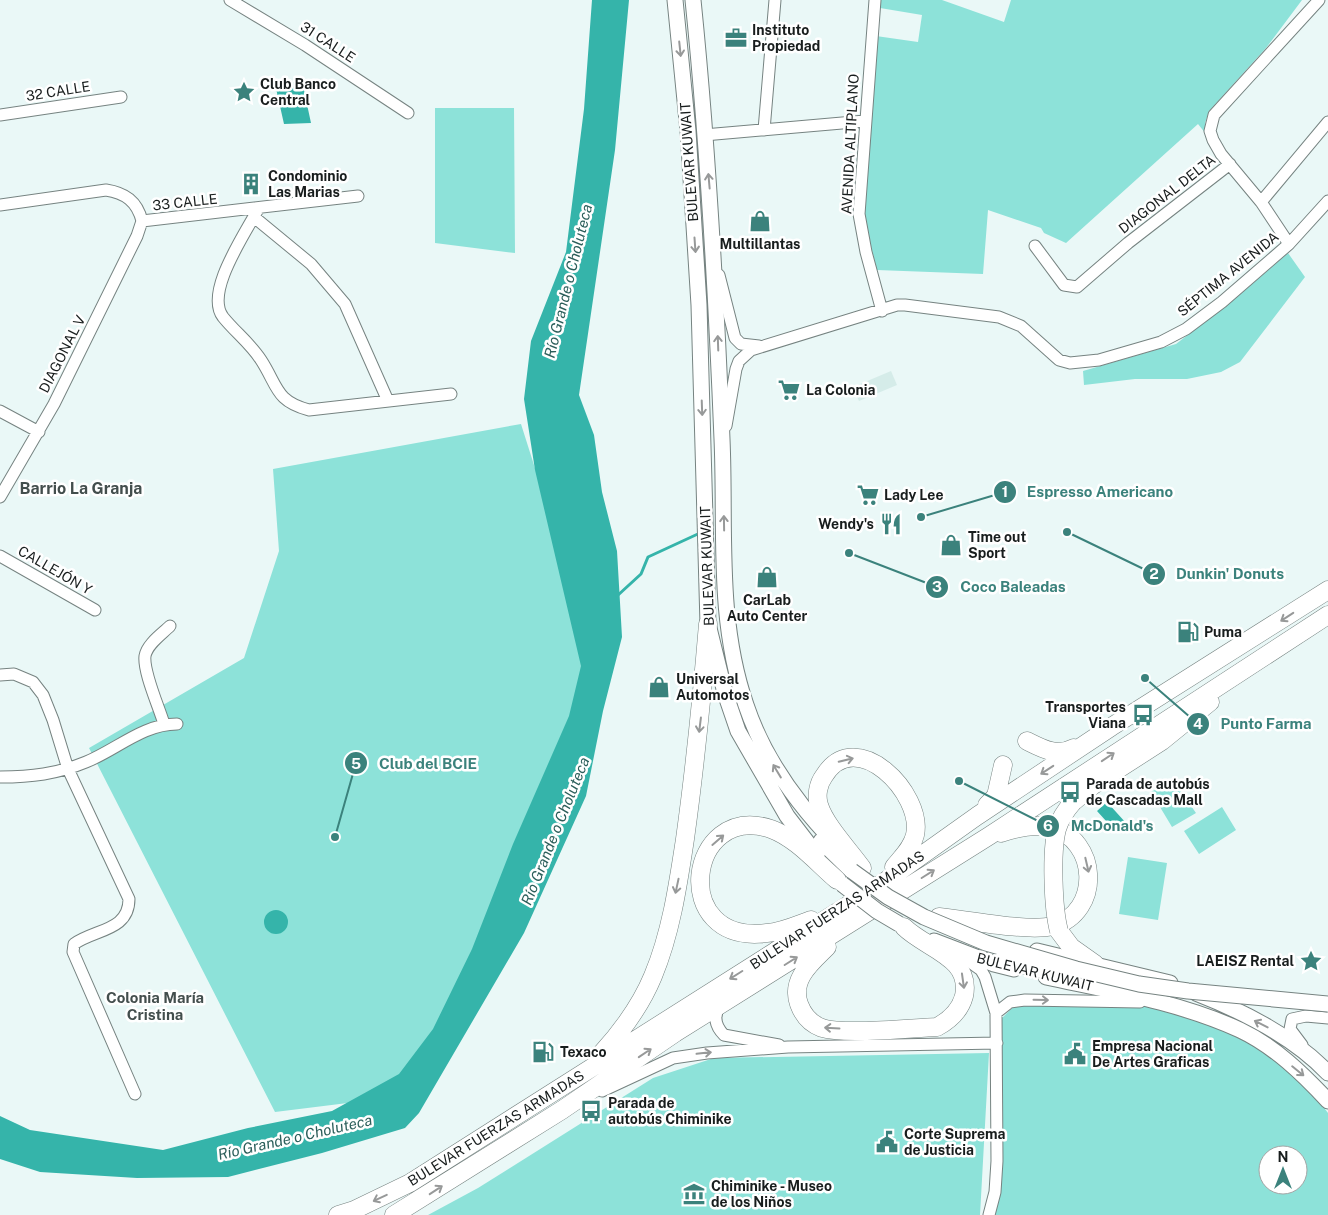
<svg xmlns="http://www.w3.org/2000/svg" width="1328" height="1215" font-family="'Public Sans',sans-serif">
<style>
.built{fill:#d5ece9}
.green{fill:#8de2d9;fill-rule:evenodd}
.water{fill:#35b4aa}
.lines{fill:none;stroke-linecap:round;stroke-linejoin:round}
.stream{stroke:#35b4aa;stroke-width:3}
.minor-casing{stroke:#768381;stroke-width:13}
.major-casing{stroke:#768381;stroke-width:17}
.highway-casing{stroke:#768381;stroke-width:19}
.minor{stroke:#fff;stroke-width:11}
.major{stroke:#fff;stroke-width:15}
.highway{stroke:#fff;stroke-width:18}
.major-bridge-casing{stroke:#768381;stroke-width:17;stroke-linecap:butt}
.highway-bridge-casing{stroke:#768381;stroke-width:19;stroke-linecap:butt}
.major-bridge{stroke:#fff;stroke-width:15}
.highway-bridge{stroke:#fff;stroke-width:18}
.oneway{stroke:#979999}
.labels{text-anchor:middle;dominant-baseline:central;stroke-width:5;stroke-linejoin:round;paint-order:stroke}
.poi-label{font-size:14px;font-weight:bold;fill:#181d1d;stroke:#fff;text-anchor:start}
.street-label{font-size:14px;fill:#181d1d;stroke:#fff}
.water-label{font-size:15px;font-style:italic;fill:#2c5f5b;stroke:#fff}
.neighbourhood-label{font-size:15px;font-weight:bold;fill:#434e4d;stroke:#fff}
.quarter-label{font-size:16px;font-weight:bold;fill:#434e4d;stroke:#fff}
.leader{fill:none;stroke:#3b827c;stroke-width:2}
.callout-dot{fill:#3b827c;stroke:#fff;stroke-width:2}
.mark-label{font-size:15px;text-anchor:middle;font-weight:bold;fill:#fff}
.callout-label{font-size:15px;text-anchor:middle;font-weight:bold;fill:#3b827c;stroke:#fff;stroke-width:5;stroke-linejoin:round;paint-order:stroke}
</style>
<rect width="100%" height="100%" fill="#eaf8f7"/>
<path class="built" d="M891,371L897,385L859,401L853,387Z"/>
<path class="green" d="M881,0H942L1004,22L1011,0H1302L1266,48L1209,111L1205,123L1206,134L1198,124L1066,243L1044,233L1041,228L988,210L983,274L877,270L863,215L876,36L918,42L922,15L880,8Z
M435,108H514L515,253L435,243Z
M1288,253L1305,277L1240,362L1221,372L1187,379H1135L1084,385L1083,371L1176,344L1236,298Z
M521,424L572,585L584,646L578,750L440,1037L372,1100L275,1112L89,748L244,658L279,551L273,469Z
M1173,780L1196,813L1172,827L1151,792Z
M1222,807L1236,830L1199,854L1184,831Z
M1128,857L1167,863L1158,920L1119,914Z
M1017,1003L1162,1005L1235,1034L1273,1056L1308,1087L1328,1113V1215H995L1002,1168L1000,1020ZM1268,1155H1298V1185H1268Z
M989,1053L980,1215H428L478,1188L653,1078L714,1058Z"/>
<path class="water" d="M592,0H629L615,150L579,395L594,435L602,492L617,551L622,637L603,711L586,796L524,933L419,1113L405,1128L322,1153L228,1177L137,1178L40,1172L0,1159V1116L30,1130L163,1150L248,1128L332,1111L399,1074L433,1029L472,949L513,844L569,716L581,666L535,470L524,399L531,341L566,252L584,109Z
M302,81L311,123L284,124L275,84Z
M1107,802L1126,823L1116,832L1097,811Z
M264 922a12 12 0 1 1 24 0a12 12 0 1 1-24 0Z"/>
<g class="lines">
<path class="stream" d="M617,596L641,574L648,557L700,533"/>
<g class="minor-casing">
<path id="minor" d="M230,0L305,45L408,113
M875,0L859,214L866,252L882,311
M0,115L121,97
M764,130L775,0
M704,135L865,121
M1261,202L1328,122
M0,205L106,190C125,193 137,201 142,221L358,196
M258,209C246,233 204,292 223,317C235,332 250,343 261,360C278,386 275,401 309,410L451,394
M254,217L311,264L345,304L388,401
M1289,244L1261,202L1221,154L1213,140L1210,131L1214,115L1319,0
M1035,246L1064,285L1077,287L1128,243L1230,164
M719,275L735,338L741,344L759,346
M0,411L39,432
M726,426L736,369L739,361L751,350L897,305H905L999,317L1021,326L1059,360L1070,363L1099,360L1161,342L1186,329L1222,302L1289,244L1328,201
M0,497L54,404L137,236L142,221
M0,556L95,610
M0,675L14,674L33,682L43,695L53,720L68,769L129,899C129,931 95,929 74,944L73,952L135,1094
M164,724C159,707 143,672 145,656C147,644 162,634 170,626
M0,777C31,777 57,774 86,762C116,750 143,724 177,724
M960,955L981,970L985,977L996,1013L997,1161L995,1192L989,1215
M720,1006C713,1016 715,1026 724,1035L779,1045
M996,1013L1010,1002L1025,1000L1140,1002
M1302,1045L1290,1029L1292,1019L1306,1016L1328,1018
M602,1091L673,1058L707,1053L788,1047L997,1043"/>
</g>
<g class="major-casing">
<path id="major" d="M675,0L688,131L699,305L708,624L725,693L738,731L787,816L817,855
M693,0C708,146 716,292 722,439C726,529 716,618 746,705C764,759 797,804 836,844
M821,841L852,871
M934,941L994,964L1014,969
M1037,951L1170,983
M1046,977C1111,991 1179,1002 1240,1030C1274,1046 1303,1074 1328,1101
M1196,993C1242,1011 1294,1037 1328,1073"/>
</g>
<g class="highway-casing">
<path id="highway" d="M1027,741C1043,749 1057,757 1074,748
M1073,802L1092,786L1162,741L1210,702
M987,805L996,796L1003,765
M862,868C850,851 825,825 819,805C816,796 818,784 824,776C856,724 924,794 915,835C912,848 902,857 894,867
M939,917C967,920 1028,932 1053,926C1102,912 1099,839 1050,827C1034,824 1016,828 1001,833
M811,920C797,925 782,932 767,933C668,946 687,801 771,829C796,838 817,863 837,880
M1059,931L1071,947L1095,964
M827,947C812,962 790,979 799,1004C803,1015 811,1024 822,1028C845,1035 910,1028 937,1027C950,1020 960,1011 964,996C972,957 926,949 904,927
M601,1054C622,1031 641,1005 653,976C671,933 678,885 685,839C695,767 702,696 708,624
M338,1215L354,1210L410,1183L880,885L977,816L1111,727L1328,590
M394,1215L562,1110L675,1033L989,836L1328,615"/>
</g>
<use href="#minor" class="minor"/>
<use href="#major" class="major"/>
<use href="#highway" class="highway"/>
<g class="major-bridge-casing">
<path id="major-bridge" d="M852,871L888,897L924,917L986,943L1076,969L1139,984L1188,991L1328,1004
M842,884L877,911L899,924
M1001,960L1060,975"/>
</g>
<g class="highway-bridge-casing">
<path id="highway-bridge" d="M1059,931C1053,909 1051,851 1057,829C1060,819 1065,811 1073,802"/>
</g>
<use href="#major-bridge" class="major-bridge"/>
<use href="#highway-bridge" class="highway-bridge"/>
</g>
<defs><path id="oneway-shaft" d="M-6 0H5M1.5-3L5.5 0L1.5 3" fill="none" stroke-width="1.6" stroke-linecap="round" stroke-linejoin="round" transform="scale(1.25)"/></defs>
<g class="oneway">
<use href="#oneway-shaft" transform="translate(680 49) rotate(84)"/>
<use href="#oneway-shaft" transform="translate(709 181) rotate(-95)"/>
<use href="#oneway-shaft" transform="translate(695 245) rotate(86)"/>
<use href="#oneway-shaft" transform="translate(718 343) rotate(-92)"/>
<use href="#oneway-shaft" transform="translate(702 408) rotate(88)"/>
<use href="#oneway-shaft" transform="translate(724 523) rotate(-91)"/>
<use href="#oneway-shaft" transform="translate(1287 617) rotate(147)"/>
<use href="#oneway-shaft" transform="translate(700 725) rotate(97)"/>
<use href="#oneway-shaft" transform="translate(1108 757) rotate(-34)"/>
<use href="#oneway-shaft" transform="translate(846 760) rotate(-14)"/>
<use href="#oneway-shaft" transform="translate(1047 770) rotate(147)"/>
<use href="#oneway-shaft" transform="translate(777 771) rotate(-121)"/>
<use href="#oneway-shaft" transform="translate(718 840) rotate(-41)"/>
<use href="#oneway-shaft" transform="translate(1087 865) rotate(77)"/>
<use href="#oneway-shaft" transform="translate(928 874) rotate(-32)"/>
<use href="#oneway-shaft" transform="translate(677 886) rotate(102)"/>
<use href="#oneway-shaft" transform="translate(791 961) rotate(-32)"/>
<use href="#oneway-shaft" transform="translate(736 975) rotate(148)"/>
<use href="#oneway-shaft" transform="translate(963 981) rotate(82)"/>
<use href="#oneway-shaft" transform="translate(1041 1000) rotate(1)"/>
<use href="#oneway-shaft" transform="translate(1261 1024) rotate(-153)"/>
<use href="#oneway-shaft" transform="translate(832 1028) rotate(-177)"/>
<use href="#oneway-shaft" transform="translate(645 1053) rotate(-34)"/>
<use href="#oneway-shaft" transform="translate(704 1053) rotate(-6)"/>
<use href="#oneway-shaft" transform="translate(1298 1071) rotate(39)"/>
<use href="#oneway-shaft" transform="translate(436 1190) rotate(-33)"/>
<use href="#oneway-shaft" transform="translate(380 1198) rotate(155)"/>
</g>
<defs>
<g id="office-bare" transform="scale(1.725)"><path d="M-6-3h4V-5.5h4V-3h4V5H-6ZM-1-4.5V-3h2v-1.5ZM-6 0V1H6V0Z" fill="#3b827c" stroke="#fff" stroke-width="2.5" paint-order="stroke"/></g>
<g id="sight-bare" transform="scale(1.725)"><path d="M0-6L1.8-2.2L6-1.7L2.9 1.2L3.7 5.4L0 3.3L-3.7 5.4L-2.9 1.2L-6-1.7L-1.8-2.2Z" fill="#3b827c" stroke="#fff" stroke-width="2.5" paint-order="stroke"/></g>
<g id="building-bare" transform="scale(1.725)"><path d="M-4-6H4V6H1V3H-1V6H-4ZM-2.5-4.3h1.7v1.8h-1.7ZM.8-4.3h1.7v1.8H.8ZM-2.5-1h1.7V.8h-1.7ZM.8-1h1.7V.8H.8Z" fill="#3b827c" stroke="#fff" stroke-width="2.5" paint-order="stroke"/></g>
<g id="shop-bare" transform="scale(1.725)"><path d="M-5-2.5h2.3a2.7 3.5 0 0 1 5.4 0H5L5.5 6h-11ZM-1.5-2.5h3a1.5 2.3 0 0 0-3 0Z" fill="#3b827c" stroke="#fff" stroke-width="2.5" paint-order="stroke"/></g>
<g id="supermarket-bare" transform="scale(1.725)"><path d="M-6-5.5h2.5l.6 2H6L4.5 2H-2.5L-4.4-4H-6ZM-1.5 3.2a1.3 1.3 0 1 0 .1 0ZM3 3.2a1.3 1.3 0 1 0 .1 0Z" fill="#3b827c" stroke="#fff" stroke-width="2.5" paint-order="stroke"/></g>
<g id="restaurant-bare" transform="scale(1.725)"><path d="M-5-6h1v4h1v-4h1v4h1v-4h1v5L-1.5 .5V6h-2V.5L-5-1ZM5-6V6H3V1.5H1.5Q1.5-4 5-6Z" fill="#3b827c" stroke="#fff" stroke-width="2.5" paint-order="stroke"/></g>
<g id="fuel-bare" transform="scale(1.725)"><path d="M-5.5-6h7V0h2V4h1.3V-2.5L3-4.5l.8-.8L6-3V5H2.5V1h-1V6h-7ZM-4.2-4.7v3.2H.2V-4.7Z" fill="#3b827c" stroke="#fff" stroke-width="2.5" paint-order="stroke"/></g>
<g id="bus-bare" transform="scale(1.725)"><path d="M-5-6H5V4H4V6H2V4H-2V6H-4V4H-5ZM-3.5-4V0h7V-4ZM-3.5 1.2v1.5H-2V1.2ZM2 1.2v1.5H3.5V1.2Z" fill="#3b827c" stroke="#fff" stroke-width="2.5" paint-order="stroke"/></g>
<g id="civic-bare" transform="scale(1.725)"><path d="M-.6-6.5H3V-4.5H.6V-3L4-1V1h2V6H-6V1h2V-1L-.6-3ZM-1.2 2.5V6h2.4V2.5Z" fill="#3b827c" stroke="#fff" stroke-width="2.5" paint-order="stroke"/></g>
<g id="museum-bare" transform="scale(1.725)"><path d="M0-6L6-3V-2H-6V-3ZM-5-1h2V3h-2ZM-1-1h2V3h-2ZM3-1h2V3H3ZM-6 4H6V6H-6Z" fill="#3b827c" stroke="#fff" stroke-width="2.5" paint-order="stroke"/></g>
</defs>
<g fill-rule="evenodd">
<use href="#office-bare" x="736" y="38"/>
<use href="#sight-bare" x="244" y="92"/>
<use href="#building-bare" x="251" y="184"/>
<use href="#shop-bare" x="760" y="221"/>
<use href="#supermarket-bare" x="789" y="390"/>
<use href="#supermarket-bare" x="868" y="495"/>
<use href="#restaurant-bare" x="891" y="524"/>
<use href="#shop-bare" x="951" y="545"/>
<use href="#shop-bare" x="767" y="577"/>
<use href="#fuel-bare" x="1188" y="632"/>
<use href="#shop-bare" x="659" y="687"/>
<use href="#bus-bare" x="1143" y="715"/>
<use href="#bus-bare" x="1070" y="792"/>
<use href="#sight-bare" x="1311" y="961"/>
<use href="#fuel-bare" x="543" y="1052"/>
<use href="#civic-bare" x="1075" y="1054"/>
<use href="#bus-bare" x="591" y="1111"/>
<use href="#civic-bare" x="887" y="1142"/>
<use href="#museum-bare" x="694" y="1194"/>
</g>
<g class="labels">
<g class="poi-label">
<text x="752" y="30">Instituto<tspan x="752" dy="16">Propiedad</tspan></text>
<text x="260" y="84">Club Banco<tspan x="260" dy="16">Central</tspan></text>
<text x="268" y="176">Condominio<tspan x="268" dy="16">Las Marias</tspan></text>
<text x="760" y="244" text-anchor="middle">Multillantas</text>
<text x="806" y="390">La Colonia</text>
<text x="884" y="495">Lady Lee</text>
<text x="874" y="524" text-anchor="end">Wendy's</text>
<text x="968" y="537">Time out<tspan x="968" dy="16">Sport</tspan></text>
<text x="767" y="600" text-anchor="middle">CarLab<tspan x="767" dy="16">Auto Center</tspan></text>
<text x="1204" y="632">Puma</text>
<text x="676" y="679">Universal<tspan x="676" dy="16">Automotos</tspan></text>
<text x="1126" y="707" text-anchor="end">Transportes<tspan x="1126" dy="16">Viana</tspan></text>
<text x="1086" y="784">Parada de autobús<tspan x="1086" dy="16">de Cascadas Mall</tspan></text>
<text x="1294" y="961" text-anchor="end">LAEISZ Rental</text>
<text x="1092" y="1046">Empresa Nacional<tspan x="1092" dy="16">De Artes Graficas</tspan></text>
<text x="560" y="1052">Texaco</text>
<text x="608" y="1103">Parada de<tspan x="608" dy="16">autobús Chiminike</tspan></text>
<text x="904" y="1134">Corte Suprema<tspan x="904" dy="16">de Justicia</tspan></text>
<text x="711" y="1186">Chiminike - Museo<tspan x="711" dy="16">de los Niños</tspan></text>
</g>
<g class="street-label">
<text transform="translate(328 42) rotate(33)">31 CALLE</text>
<text transform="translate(58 91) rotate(-9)">32 CALLE</text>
<text transform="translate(850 144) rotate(-87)">AVENIDA ALTIPLANO</text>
<text transform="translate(689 162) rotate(-94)">BULEVAR KUWAIT</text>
<text transform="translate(1167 194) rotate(-38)">DIAGONAL DELTA</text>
<text transform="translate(185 202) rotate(-6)">33 CALLE</text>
<text transform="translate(1228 274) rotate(-39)">SÉPTIMA AVENIDA</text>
<text transform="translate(62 354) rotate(-63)">DIAGONAL V</text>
<text transform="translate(707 566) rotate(-92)">BULEVAR KUWAIT</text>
<text transform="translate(55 570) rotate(30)">CALLEJÓN Y</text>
<text transform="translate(837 910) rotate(-33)">BULEVAR FUERZAS ARMADAS</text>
<text transform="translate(1035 972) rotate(14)">BULEVAR KUWAIT</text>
<text transform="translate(496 1128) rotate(-32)">BULEVAR FUERZAS ARMADAS</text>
</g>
<g class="water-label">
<text transform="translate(568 281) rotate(-76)">Río Grande o Choluteca</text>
<text transform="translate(555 831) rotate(-68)">Río Grande o Choluteca</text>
<text transform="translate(295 1137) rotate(-13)">Río Grande o Choluteca</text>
</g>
<g class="neighbourhood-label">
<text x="155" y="997">Colonia María<tspan x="155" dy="17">Cristina</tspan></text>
</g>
<g class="quarter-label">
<text x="81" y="488">Barrio La Granja</text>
</g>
</g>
<path class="leader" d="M921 517L1005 492M1067 532L1154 574M849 553L937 587M1145 678L1198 724M335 837L356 763M959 781L1048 826"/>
<g class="callout-dot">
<circle cx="921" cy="517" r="5"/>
<circle cx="1067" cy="532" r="5"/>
<circle cx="849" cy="553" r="5"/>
<circle cx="1145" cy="678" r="5"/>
<circle cx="335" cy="837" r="5"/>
<circle cx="959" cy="781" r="5"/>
<circle cx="1005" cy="492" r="12"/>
<circle cx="1154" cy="574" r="12"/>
<circle cx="937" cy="587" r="12"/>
<circle cx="1198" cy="724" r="12"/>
<circle cx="356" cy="763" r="12"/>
<circle cx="1048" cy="826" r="12"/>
</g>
<g class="mark-label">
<text x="1005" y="497">1</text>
<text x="1154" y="579">2</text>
<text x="937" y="592">3</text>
<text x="1198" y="729">4</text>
<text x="356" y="769">5</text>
<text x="1048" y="831">6</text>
</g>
<g class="callout-label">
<text x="1100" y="497">Espresso Americano</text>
<text x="1230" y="579">Dunkin' Donuts</text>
<text x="1013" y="592">Coco Baleadas</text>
<text x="1266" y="729">Punto Farma</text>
<text x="428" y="769">Club del BCIE</text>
<text x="1112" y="831">McDonald's</text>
</g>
<g transform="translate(1283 1170)"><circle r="24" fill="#ffffff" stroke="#a3a5a5"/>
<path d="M0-4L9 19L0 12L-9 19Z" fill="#3b827c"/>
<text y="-8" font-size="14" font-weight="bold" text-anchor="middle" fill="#181d1d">N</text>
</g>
</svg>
